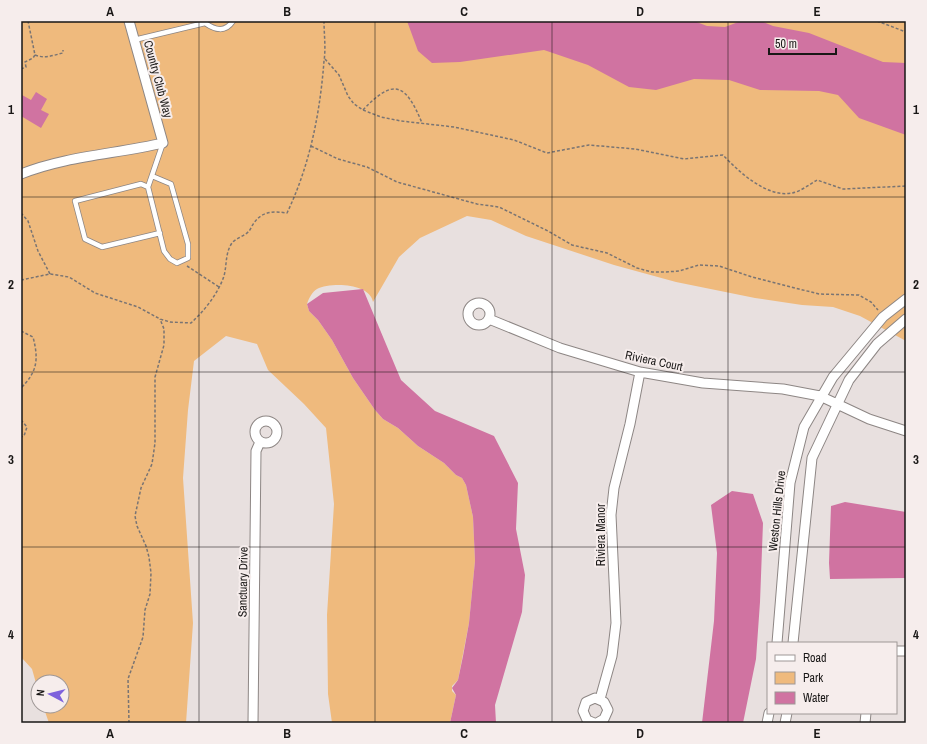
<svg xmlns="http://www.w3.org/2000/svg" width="927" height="744" font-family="'Archivo Narrow',sans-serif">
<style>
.green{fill:#efba7d}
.water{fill:#d073a1}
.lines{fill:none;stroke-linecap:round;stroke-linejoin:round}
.lane-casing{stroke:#8d8684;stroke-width:6}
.street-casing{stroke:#8d8684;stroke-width:11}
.path{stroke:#797473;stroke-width:1.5;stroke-dasharray:3 2;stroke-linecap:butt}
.lane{stroke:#fff;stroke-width:4.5}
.street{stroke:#fff;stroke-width:9}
.grid{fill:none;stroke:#191716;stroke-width:1;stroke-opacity:0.55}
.labels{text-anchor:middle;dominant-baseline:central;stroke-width:4;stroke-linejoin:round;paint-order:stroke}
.street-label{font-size:12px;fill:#191716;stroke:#f6edec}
.neatline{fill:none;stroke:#191716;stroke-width:1.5}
.grid-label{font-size:13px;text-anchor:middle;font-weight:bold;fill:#191716}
</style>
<rect width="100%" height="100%" fill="#e8e0df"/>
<path class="green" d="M21,21H906V341L860,316L833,307L802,305L755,298L676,282L614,265L526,236L491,220L467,216L420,238L399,257L373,302C370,283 331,282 317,289C312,292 309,298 307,304L309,311L318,320L332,340L353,378L375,410L383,419L398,428L418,446L444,463L456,475L462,478L466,485L473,517L475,561L469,623L458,680L452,686V691L456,695L450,723H332L328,694L327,615L334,504L326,428L304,404L268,370L257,344L226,336L194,361L188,410L183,478L193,623L186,723H49L43,706H62V682H38V690L32,669L21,657Z"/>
<path class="water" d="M407,21H694L707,26L725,27L741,21H761L773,26L809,33L883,62L906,63V135L859,118L838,95L819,91L760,90L729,80L694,79L656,90L629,87L588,65L544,50L460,62L432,63L418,51Z
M36,92L47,99L41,110L49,114L41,128L21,116L22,95L31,100Z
M363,289L401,380L435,411L494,436L518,483L516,529L525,575L522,612L495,705L496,723H450L456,695L452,688L458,680L463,656L469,623L475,561L473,517L466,485L462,478L456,475L444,463L418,446L398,428L383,419L375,410L353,378L332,340L318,320L309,311L307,304L323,293Z
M732,491L753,494L763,523L760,602L756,659L743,723H702L714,621L717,553L711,505Z
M845,502L906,512V578L830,579L829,563L831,506Z"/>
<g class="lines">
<g class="lane-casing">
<path id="lane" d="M134,40L205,23C215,30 225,33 233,21
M152,176L171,184L188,244V258L177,263L170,259L164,251L148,187L163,143
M148,187L141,184L75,201L85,239L102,247L160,233"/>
</g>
<g class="street-casing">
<path id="street" d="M21,174C66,156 116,154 163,143L129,21
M468 314a11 11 0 1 1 22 0a11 11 0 1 1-22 0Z
M489,319L560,348L640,372L703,383L783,389L820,396L869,419L906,431
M255 432a11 11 0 1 1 22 0a11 11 0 1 1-22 0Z
M777,643L790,483L804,427L833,377L883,317L906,299
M793,643L812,458L849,380L877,344L906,319
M896,651H906
M600,699L612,656L616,623L611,515L614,488L630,424L640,372
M253,723L256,451L260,442
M594,723L587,720L583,711L586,702L595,698L604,702L608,710L604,719L597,723
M767,723L769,713
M785,723L787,713
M865,723L866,713"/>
</g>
<path class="path" d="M877,21L906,32
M35,55C45,59 54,55 63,53V50
M325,59L339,75L348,96L354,104L363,110L381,117L401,121L454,127L514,140L547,153L589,145L635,149L684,159L723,155C739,172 767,198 792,193C800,192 810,184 817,180L843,189L906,186
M21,69L26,67L25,62L33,58L35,55L28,21
M363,110C394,77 406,84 422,123
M311,146L338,159L367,167L397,182L477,204L499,207L548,231L572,245L607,253L637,268L652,272H666L679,271L699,265L719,266L752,277L799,289L819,294L859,295L871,302L878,310
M21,213L28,221L38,251L50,274
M187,266L219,287
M21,280L50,274L69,277L95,293L138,307L160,319L170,322L191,323C204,311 218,294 224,276C227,265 225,253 232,243C236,238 245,236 249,231C251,229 252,225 254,223C262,211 274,211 287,213C310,165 320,113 324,61C326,48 324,34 324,21
M21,331L33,337C39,360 37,372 21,388
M21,420L27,427L24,436L21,437
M129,723L128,679L143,637L145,610L150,594L151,573L149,557L146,546L137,526L135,516L141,488L152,464L155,443V377L164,345V329L160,319"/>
<use href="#lane" class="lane"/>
<use href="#street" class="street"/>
</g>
<path class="grid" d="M199,21V723M375,21V723M552,21V723M728,21V723M21,197H906M21,372H906M21,547H906"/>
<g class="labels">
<g class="street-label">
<text transform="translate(158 79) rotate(75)">Country Club Way</text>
<text transform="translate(654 361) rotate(12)">Riviera Court</text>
<text transform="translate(777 511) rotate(-84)">Weston Hills Drive</text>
<text transform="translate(601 535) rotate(-90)">Riviera Manor</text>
<text transform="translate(243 582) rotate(-89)">Sanctuary Drive</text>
</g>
</g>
<rect width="927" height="744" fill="none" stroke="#f6edec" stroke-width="44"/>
<rect x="767" y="642" width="130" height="72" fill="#f6edec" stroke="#9e9796"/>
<rect x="775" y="655" width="20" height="6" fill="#ffffff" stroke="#9e9796"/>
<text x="803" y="662" font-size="12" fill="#191716">Road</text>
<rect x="775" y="672" width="20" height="12" fill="#efba7d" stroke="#9e9796"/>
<text x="803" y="682" font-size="12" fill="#191716">Park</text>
<rect x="775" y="692" width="20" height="12" fill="#d073a1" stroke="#9e9796"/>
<text x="803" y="702" font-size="12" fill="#191716">Water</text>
<g transform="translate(50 694) rotate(277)"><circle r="19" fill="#f6edec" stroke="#9e9796"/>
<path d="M0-3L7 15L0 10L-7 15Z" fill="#7e61dc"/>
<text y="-6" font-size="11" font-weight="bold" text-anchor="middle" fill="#191716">N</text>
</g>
<path d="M769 48v6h67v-6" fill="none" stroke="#191716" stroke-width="2"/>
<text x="775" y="48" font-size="12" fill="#191716" stroke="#f6edec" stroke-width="3" paint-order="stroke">50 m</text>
<rect x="22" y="22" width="883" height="700" class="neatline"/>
<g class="grid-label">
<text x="110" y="16">A</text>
<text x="287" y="16">B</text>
<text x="464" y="16">C</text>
<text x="640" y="16">D</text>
<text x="817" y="16">E</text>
<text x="11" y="114">1</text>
<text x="916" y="114">1</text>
<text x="11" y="289">2</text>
<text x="916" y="289">2</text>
<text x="11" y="464">3</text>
<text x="916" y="464">3</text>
<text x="11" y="639">4</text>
<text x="916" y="639">4</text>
<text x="110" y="738">A</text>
<text x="287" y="738">B</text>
<text x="464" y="738">C</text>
<text x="640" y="738">D</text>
<text x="817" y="738">E</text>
</g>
</svg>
